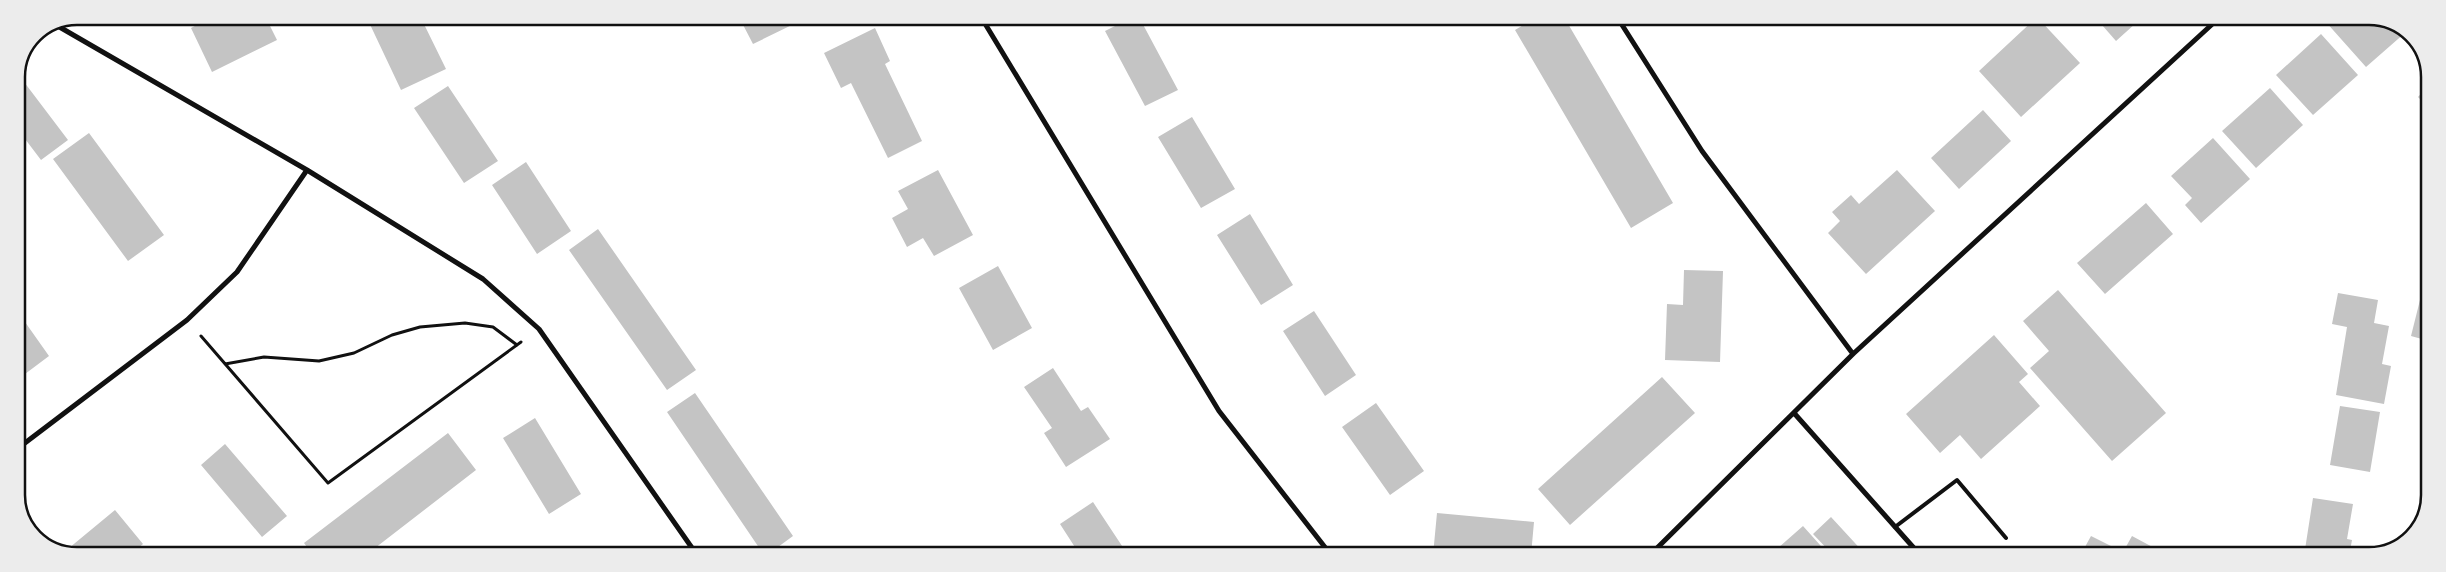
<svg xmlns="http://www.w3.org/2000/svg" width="2446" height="572" font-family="Montserrat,sans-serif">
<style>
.building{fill:#c4c4c4}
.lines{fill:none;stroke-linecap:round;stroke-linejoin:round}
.path{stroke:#111;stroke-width:3}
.service{stroke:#111;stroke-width:4}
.minor{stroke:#111;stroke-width:5}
.rim{fill:none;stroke:#111;stroke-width:2.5}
</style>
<rect width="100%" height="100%" fill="#fff"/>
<path class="building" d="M214,16H265L277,40L212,72L191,28Z
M366,16H420L446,69L401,90Z
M729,17H793L796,23L753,44L740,19L732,22Z
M1133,17H1139L1178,90L1145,106L1105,31Z
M1537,17H1564L1673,203L1631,228L1515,30Z
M2037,17L2080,63L2021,117L1979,71Z
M2095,17H2131L2136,23L2116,41Z
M2329,17H2381L2406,32L2366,67L2325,21Z
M875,28L890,61L885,64L922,141L888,158L851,83L841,88L824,53Z
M2321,34L2358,75L2313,115L2276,75Z
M18,74L68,140L41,160L16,127Z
M2430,84V109L2418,97Z
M448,86L498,161L464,183L414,108Z
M2270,88L2303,125L2256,168L2222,131Z
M1983,110L2011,141L1959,189L1931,158Z
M1192,117L1235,189L1201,208L1158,137Z
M89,133L164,235L128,261L53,159Z
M2213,138L2250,179L2201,223L2185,205L2192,198L2171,176Z
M526,162L571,231L537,254L492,185Z
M938,170L973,235L934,256L923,238L907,247L892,218L908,209L898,191Z
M1897,170L1935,211L1866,274L1828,233L1840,221L1832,212L1851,195L1859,204Z
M2146,203L2173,234L2105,294L2077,263Z
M1250,214L1293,285L1261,305L1217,235Z
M598,229L696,370L667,390L569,250Z
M998,266L1032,328L993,350L959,288Z
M1684,270L1723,271L1720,362L1665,360L1667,304L1683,305Z
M2058,290L2166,413L2112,461L2030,368L2049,351L2023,321Z
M2422,292L2429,294V341L2411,336Z
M2338,293L2378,300L2374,323L2389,326L2382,364L2391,366L2384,404L2336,395L2347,327L2332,324Z
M1314,311L1356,375L1325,396L1283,331Z
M25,322L49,356L17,380V328Z
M1994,335L2028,374L2019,382L2040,406L1981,459L1960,435L1940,453L1906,414Z
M1053,368L1081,411L1088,407L1110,439L1066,467L1044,433L1052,428L1024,387Z
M1662,377L1695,413L1570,525L1538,489Z
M695,393L793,536L767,555H764L667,412Z
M1376,403L1424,471L1390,495L1342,427Z
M2340,406L2380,412L2370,472L2330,465Z
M535,418L581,494L549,514L503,438Z
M448,433L476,470L366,555H313L304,543Z
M225,444L287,516L262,537L201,465Z
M2313,498L2353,504L2347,539L2352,540L2349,556H2304Z
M1093,502L1128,555H1080L1060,524Z
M115,510L143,544L130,555L63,553Z
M1437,513L1534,522L1531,555H1433Z
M1831,517L1866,555H1833L1813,534Z
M1803,526L1829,555H1770Z
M2091,536L2123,552L2132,536L2160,551L2158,556H2080Z"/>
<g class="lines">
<path class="path" d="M201,336L328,483L521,342
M225,364L264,357L319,361L354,353L392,335L420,327L465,323L493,327L517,345"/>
<path class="service" d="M1895,527L1957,480L2006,538"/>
<path class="minor" d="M981,17L1219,411L1331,555
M1617,17L1702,151L1853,354
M56,25L307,170L483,279L539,329L697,555
M1794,413L1921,556
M17,449L187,320L237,272L307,170
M1650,555L1853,354L2220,17"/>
</g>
<path d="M0 0H2446V572H0ZM77 25H2369A52 52 0 0 1 2421 77V495A52 52 0 0 1 2369 547H77A52 52 0 0 1 25 495V77A52 52 0 0 1 77 25Z" fill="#ececec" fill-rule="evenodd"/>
<path class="rim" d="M77 25H2369A52 52 0 0 1 2421 77V495A52 52 0 0 1 2369 547H77A52 52 0 0 1 25 495V77A52 52 0 0 1 77 25Z"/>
</svg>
